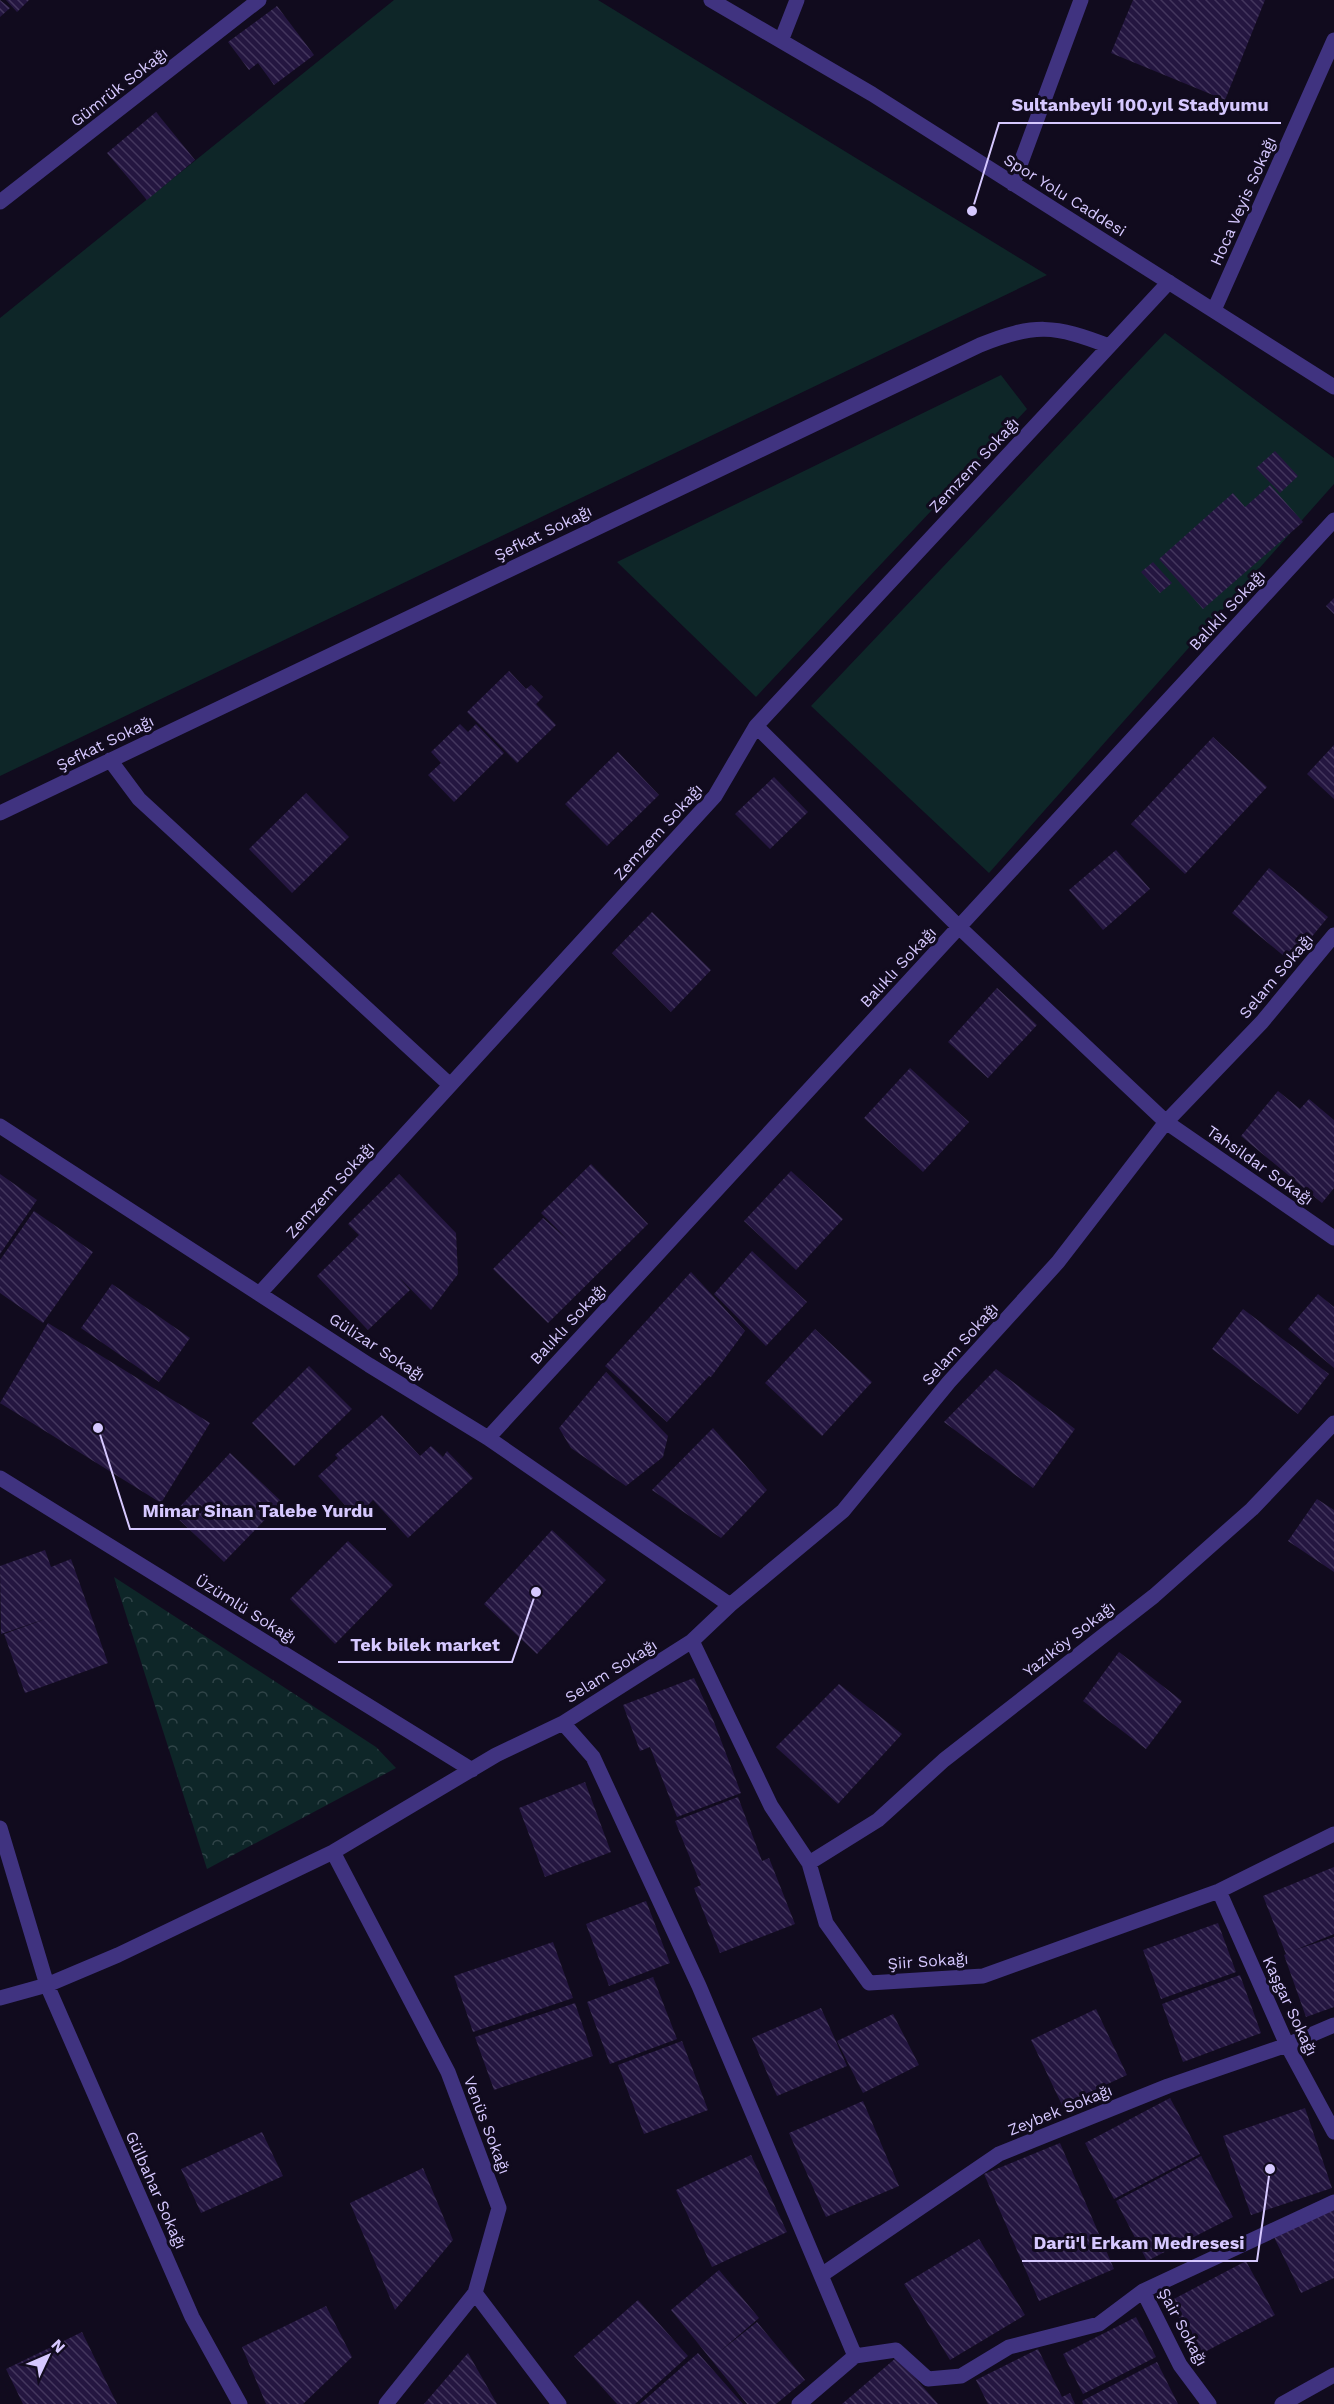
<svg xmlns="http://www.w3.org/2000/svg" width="1334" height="2404" font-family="'Work Sans',sans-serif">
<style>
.grass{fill:#0e2628}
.park{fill:url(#park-crowns)}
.building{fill:url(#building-back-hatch)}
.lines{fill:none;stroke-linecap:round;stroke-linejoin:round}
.minor{stroke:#403380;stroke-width:15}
.labels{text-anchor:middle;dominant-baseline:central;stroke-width:6;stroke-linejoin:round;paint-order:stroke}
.street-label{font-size:16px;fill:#d6c8ff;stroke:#110b1e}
.leader{fill:none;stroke:#d6c8ff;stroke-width:2}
.callout-dot{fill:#d6c8ff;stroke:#110b1e;stroke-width:2}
.callout-label{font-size:18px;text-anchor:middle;font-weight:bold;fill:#d6c8ff;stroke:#110b1e;stroke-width:6;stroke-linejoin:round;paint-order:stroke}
</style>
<defs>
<pattern id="park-crowns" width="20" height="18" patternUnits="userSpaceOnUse" patternTransform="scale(1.5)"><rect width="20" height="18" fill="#0e2628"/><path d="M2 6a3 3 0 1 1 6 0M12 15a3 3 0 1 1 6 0" fill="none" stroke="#304448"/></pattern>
<pattern id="building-back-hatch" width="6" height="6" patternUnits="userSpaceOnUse" patternTransform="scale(1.5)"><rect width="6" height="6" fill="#241640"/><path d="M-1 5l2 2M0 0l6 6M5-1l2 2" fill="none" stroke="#43365d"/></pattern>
</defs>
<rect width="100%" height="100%" fill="#110b1e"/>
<path class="grass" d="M394,0H598L1047,275L0,776V318Z
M1165,333L1334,458V484L989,873L811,706Z
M1001,375L1027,409L756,697L617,562Z"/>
<path class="park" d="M114,1577L376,1747L396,1768L207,1869Z"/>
<path class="building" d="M0,0L10,8L0,17Z
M6,0H29L17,12Z
M1133,0H1265L1225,100L1111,53Z
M277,6L314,55L274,85L258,63L249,70L228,42Z
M156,112L195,160L147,200L107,153Z
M1275,451L1298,476L1280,493L1256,468Z
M1270,485L1303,522L1203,609L1159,559L1233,493L1245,507Z
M1153,562L1172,583L1160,593L1141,572Z
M1334,598V614L1326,606Z
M509,671L526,689L531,685L543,697L536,704L556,725L517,763L467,712Z
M460,724L468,732L476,724L504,753L454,802L428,775L441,763L431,752Z
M1213,737L1267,787L1185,874L1131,824Z
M1334,745V799L1307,774Z
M618,752L659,795L607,846L565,804Z
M774,777L808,812L770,849L735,814Z
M306,793L349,837L292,893L249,849Z
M1116,850L1150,889L1103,930L1069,890Z
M1269,868L1328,917L1291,962L1232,913Z
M652,912L711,970L671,1012L612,953Z
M997,988L1037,1025L988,1078L948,1042Z
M910,1068L969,1122L923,1172L864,1118Z
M1278,1091L1300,1109L1309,1099L1334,1120V1188L1322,1203L1241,1136Z
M591,1164L648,1224L548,1323L493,1269L543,1218L567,1239L541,1213Z
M791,1171L843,1219L796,1270L744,1221Z
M0,1174L37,1200L0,1254Z
M399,1174L456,1233L458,1274L431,1310L396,1274L410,1290L368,1330L317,1276L359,1235L348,1224Z
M34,1211L93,1252L43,1323L0,1293V1260Z
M752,1251L807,1302L766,1346L714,1294Z
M691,1272L745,1331L711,1377L709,1376L667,1422L605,1366Z
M112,1284L190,1338L159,1382L81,1328Z
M1318,1294L1334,1307V1368L1288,1329Z
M1243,1309L1329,1374L1298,1414L1212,1349Z
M48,1323L210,1423L161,1503L0,1403Z
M815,1329L872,1382L822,1436L765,1383Z
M309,1366L352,1409L294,1466L252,1423Z
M996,1369L1075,1429L1033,1488L944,1422Z
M606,1372L668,1436L663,1457L626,1486L571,1448L559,1428Z
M382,1415L420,1456L431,1446L443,1457L447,1451L473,1478L408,1538L373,1500L356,1517L318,1476L338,1458L335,1455Z
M713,1428L767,1490L721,1538L652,1490Z
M230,1453L282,1502L224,1562L173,1514Z
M1317,1499L1334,1510V1572L1288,1541Z
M552,1530L606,1580L537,1654L484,1604Z
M348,1541L393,1585L335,1644L290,1599Z
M45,1550L51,1567L71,1559L108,1663L25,1693L4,1634L51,1617L1,1634L0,1566Z
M1119,1652L1182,1701L1146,1749L1083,1701Z
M694,1678L714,1722L741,1793L677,1817L650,1747L640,1751L623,1705Z
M839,1684L902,1734L838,1804L776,1747Z
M585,1782L611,1852L545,1877L519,1808Z
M738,1797L762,1861L769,1858L795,1924L720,1953L694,1888L701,1885L675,1821Z
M1334,1867V1934L1295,1950L1334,1937V2007L1306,2017L1284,1955L1286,1954L1263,1896Z
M646,1901L670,1963L609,1986L586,1924Z
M1218,1923L1236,1972L1161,1999L1143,1950Z
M553,1942L573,1998L473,2032L454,1976Z
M1240,1975L1261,2033L1183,2062L1162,2004Z
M653,1977L677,2039L610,2064L587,2002Z
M575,2003L593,2056L494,2090L475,2037Z
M821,2008L847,2066L777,2096L752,2038Z
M1096,2009L1127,2075L1062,2105L1031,2040Z
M893,2014L919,2065L863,2093L837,2041Z
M682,2041L708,2110L644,2134L618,2065Z
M1170,2098L1200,2154L1114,2199L1085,2143Z
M863,2101L899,2186L826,2217L789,2133Z
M1305,2108L1332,2188L1251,2215L1223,2136Z
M262,2132L283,2176L201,2213L181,2169Z
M1060,2143L1114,2269L1039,2301L984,2174Z
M751,2155L787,2232L712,2267L676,2190Z
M1201,2156L1233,2217L1147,2261L1116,2201Z
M423,2168L453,2240L395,2310L350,2203Z
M1334,2209V2278L1301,2293L1274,2237Z
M979,2239L1025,2315L950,2360L904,2284Z
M1246,2261L1275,2315L1199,2355L1170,2301Z
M719,2270L759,2318L718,2353L757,2322L805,2380L776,2404H747L671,2310Z
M638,2300L688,2356L635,2404H617L574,2356Z
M326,2306L352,2357L303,2404H266L242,2347Z
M1136,2317L1156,2357L1083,2394L1063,2354Z
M82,2332L117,2404H23L6,2369Z
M1038,2349L1062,2397L1070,2393L1075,2404H988L976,2380Z
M468,2353L497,2404H424Z
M698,2353L743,2404H640Z
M897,2357L938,2404H842Z
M1157,2362L1178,2404H1083L1082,2401Z"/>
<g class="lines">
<path class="minor" d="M711,0L872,94L1334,387
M781,41L797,0
M1013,184L1081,0
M0,202L259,0
M1214,310L1334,40
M756,726L960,928L1166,1122L1334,1238
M110,760L139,799L450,1085
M0,813L980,345C1034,323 1055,325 1109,346
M0,1126L369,1365L488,1438L730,1605
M260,1293L715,796L756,726L1169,282
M488,1438L1334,520
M0,1478L472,1770
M692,1641L771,1806L809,1863L826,1923L869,1983L983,1976L1219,1891L1334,1834
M563,1723L692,1641L730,1605L843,1511L949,1382L1058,1262L1166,1122L1262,1022L1334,935
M0,1828L47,1985L192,2317L240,2404
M333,1852L448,2072L499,2208L475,2293L386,2404
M809,1863L878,1820L944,1760L1154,1596L1252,1509L1334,1423
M1219,1891L1287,2045L1334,2132
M0,1998L47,1985L118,1955L333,1852L496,1755L563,1723L593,1757L699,1986L855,2356L799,2404
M823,2274L999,2154L1168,2086L1287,2045L1334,2025
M475,2293L559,2404
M855,2356L896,2350L928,2379L961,2376L1009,2347L1099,2324L1143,2291
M1209,2404L1180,2365L1143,2291L1334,2202
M1282,2404L1334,2375"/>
</g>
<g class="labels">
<g class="street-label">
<text transform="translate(119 87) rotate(-38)">Gümrük Sokağı</text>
<text transform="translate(1065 195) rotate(32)">Spor Yolu Caddesi</text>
<text transform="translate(1243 201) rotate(-66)">Hoca Veyis Sokağı</text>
<text transform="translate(974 465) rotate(-47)">Zemzem Sokağı</text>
<text transform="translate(543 533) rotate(-26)">Şefkat Sokağı</text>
<text transform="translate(1227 610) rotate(-47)">Balıklı Sokağı</text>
<text transform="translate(105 743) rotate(-26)">Şefkat Sokağı</text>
<text transform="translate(658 832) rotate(-48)">Zemzem Sokağı</text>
<text transform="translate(898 967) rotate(-47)">Balıklı Sokağı</text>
<text transform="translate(1276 976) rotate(-50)">Selam Sokağı</text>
<text transform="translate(1260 1165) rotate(35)">Tahsildar Sokağı</text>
<text transform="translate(330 1190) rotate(-48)">Zemzem Sokağı</text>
<text transform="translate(568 1324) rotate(-47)">Balıklı Sokağı</text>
<text transform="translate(960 1344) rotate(-48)">Selam Sokağı</text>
<text transform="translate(377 1347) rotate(33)">Gülizar Sokağı</text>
<text transform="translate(246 1609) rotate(32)">Üzümlü Sokağı</text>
<text transform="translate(1069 1639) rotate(-38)">Yazıköy Sokağı</text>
<text transform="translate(611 1671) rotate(-32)">Selam Sokağı</text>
<text transform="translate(928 1961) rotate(-4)">Şiir Sokağı</text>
<text transform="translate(1290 2006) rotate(65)">Kaşgar Sokağı</text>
<text transform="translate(1060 2110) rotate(-22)">Zeybek Sokağı</text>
<text transform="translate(487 2125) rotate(69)">Venüs Sokağı</text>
<text transform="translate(156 2190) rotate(66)">Gülbahar Sokağı</text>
<text transform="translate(1183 2327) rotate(62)">Şair Sokağı</text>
</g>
</g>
<path class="leader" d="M972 211L999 123H1281M98 1428L130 1529H386M536 1592L512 1662H338M1270 2169L1257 2261H1022"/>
<g class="callout-dot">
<circle cx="972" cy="211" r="6"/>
<circle cx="98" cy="1428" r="6"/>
<circle cx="536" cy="1592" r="6"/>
<circle cx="1270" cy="2169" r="6"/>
</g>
<g class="callout-label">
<text x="1140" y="111">Sultanbeyli 100.yıl Stadyumu</text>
<text x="258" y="1517">Mimar Sinan Talebe Yurdu</text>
<text x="425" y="1651">Tek bilek market</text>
<text x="1139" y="2249">Darü'l Erkam Medresesi</text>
</g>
<g transform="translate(48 2356) rotate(46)" stroke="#110b1e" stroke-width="4.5" paint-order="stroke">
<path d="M0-4.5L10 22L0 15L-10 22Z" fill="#d6c8ff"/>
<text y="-9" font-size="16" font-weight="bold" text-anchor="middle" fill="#d6c8ff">N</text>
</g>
</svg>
